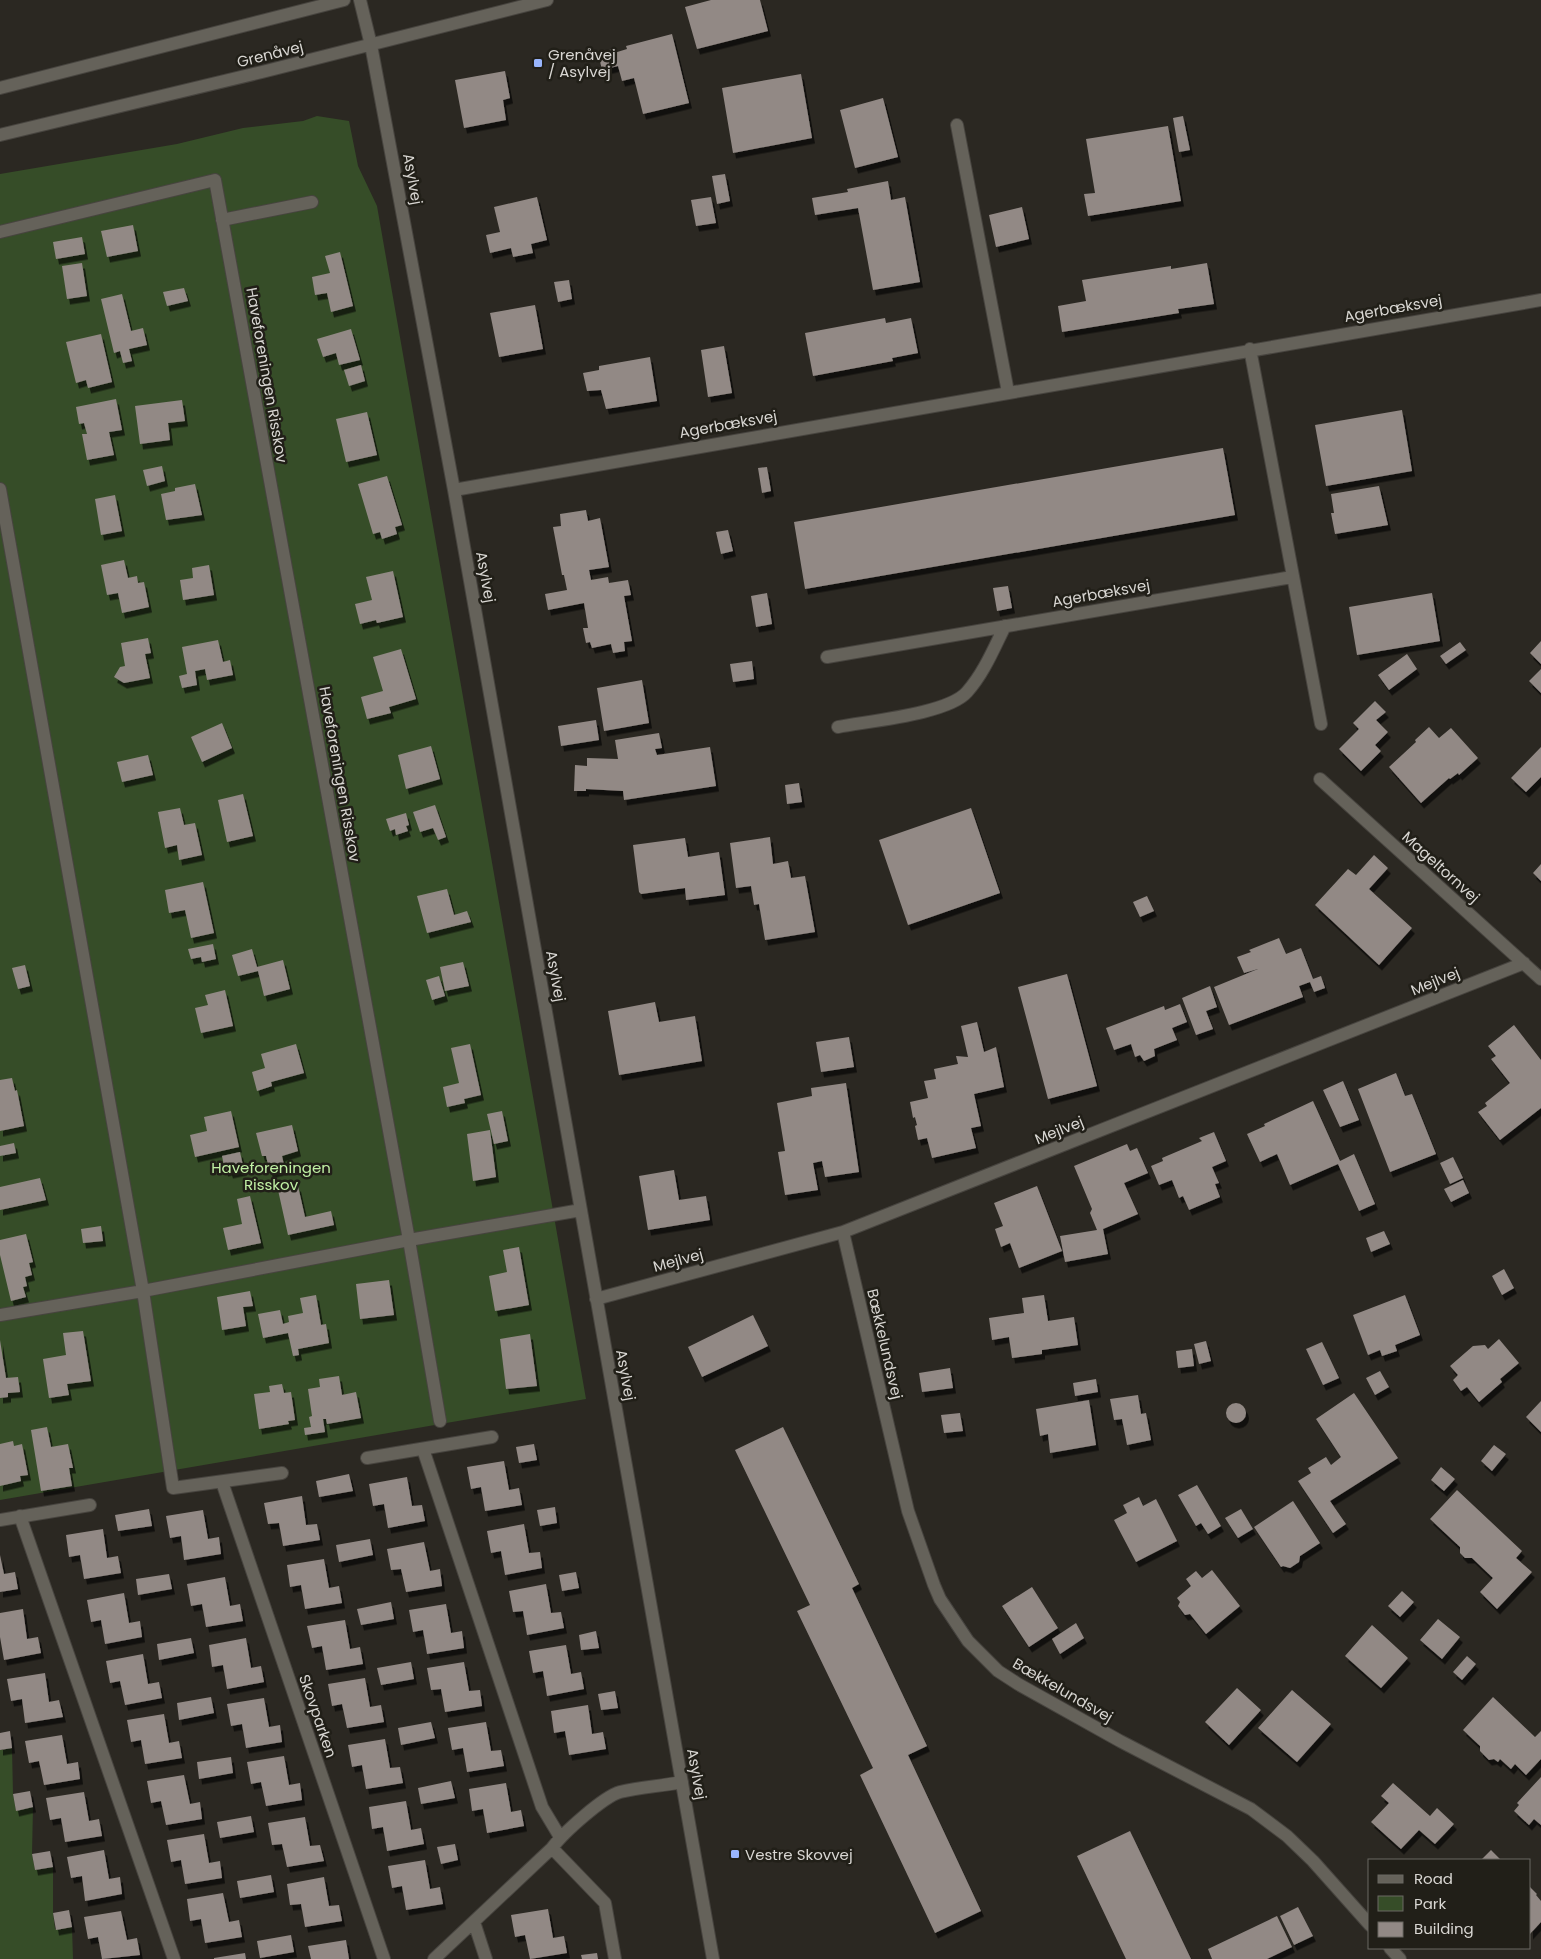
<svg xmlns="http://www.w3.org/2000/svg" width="1541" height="1959" font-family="Poppins,sans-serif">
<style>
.green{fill:#364d28}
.building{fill:#928985;filter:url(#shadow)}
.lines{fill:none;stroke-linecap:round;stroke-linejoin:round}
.minor-casing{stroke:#47443f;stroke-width:14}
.minor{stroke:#65625a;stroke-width:12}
.poi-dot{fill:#99b5fd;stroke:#211f18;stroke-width:2}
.labels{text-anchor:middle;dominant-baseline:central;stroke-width:5;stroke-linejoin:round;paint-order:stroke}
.street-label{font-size:15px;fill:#d8d6d2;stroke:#211f18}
.poi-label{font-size:15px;fill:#d8d6d2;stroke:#211f18;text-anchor:start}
.park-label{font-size:15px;fill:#c0f0a4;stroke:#211f18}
</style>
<defs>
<filter id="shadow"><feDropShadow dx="3" dy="5.5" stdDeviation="0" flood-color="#0009"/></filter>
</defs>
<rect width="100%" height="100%" fill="#2b2822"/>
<path class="green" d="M317,116L349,121L358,166L377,206L586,1399L0,1500V174L177,144L243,128L303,121Z
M12,1748L13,1794L16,1810L33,1807L32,1854L35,1870L53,1867V1913L55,1929L72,1927L73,1959H0V1750Z"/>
<path class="building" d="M711,0H760L768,31L697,49L685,7Z
M672,34L689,103L643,114L634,78L622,81L618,66L602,70L598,53L613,49L614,53L627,49L626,46Z
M505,71L510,98L503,100L506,120L464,128L455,80Z
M801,74L812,138L733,153L722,88Z
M883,98L898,157L855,168L840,110Z
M1183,116L1190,150L1179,152L1173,118Z
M1168,126L1181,201L1088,216L1084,194L1095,193L1086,139Z
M725,174L730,201L717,204L712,176Z
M888,181L891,200L905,197L920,282L873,290L858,208L815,215L812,198L848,192L847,189Z
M537,197L547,240L531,244L533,253L513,257L511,248L490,253L486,235L500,232L494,207Z
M711,197L716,223L696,226L691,200Z
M1022,207L1029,239L996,247L989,215Z
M133,225L138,251L107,257L101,231Z
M82,237L85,254L56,259L53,242Z
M340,252L353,306L331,312L327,293L315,295L312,277L330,273L325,256Z
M82,263L87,296L67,299L62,266Z
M1207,263L1214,304L1178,309L1179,313L1062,332L1058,306L1086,301L1082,280L1171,266V269Z
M569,280L572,299L558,302L554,282Z
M184,288L188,301L167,306L163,292Z
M122,294L131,331L143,328L147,345L129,349L132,361L123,363L120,351L114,353L101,299Z
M535,305L543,349L499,357L490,313Z
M885,318L886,323L911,318L918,353L892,358L893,361L813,376L805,333Z
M351,329L360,360L339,365L336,353L323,357L317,339Z
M101,334L112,382L88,388L86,380L76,383L66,342Z
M724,346L732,393L708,397L701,350Z
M650,357L657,401L606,409L601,390L587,391L583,373L599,370V366Z
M361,365L365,381L349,386L344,370Z
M116,399L122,430L109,432L114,455L87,460L82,434H87L84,423L79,424L76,407Z
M182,400L185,421L168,423L170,440L140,444L135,406Z
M1402,410L1412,471L1326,486L1315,425Z
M367,412L377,455L346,462L336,419Z
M1223,448L1235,515L805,589L794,522Z
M162,466L165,481L147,486L143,470Z
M767,467L771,491L762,493L758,468Z
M387,476L402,525L395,527L397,534L382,539L380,532L373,534L358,484Z
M195,484L202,515L166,520L161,494L175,491V488Z
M1379,486L1388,525L1335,534L1331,513H1334L1331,494Z
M115,495L122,531L101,535L95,499Z
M586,510L588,521L600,518L609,567L589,570L591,580L608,577L609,583L628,580L631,595L624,596L632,641L624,642L625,651L613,653L611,644L592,648L590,642L586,643L583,628H588L584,603L548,610L545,594L567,590L564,575H562L553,527L561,526L560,514Z
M728,530L733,551L721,554L716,532Z
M124,560L128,578L137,576L138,583L144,582L149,607L122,613L118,593L107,595L101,565Z
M209,565L214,595L183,600L180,580L193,578L192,568Z
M393,571L403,617L377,623L376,620L360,624L355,604L372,600L366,577Z
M1008,586L1012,608L997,611L993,588Z
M767,593L772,624L756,627L751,596Z
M1432,593L1440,641L1357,655L1349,607Z
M148,638L151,653L145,654L150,678L124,683L114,677L120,667L125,666L121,643Z
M218,640L223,662L230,660L233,675L207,680L205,669L195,671L197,685L182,688L179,676L187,674L182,647Z
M1541,641V664L1530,653Z
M1460,642L1466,650L1446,664L1440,656Z
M401,649L416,699L389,707L391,713L367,719L361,697L383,691L373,657Z
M1407,654L1417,669L1389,690L1378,675Z
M752,661L754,679L733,682L730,664Z
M1541,669V693L1529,681Z
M642,680L649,723L604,731L597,688Z
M1375,701L1386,712L1376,720L1388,732L1375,745L1381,751L1361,771L1339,749L1359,729L1353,723Z
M596,720L599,740L561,746L558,726Z
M222,723L232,748L202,762L191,737Z
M1429,727L1439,738L1451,728L1478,758L1459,775L1458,773L1450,779L1449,778L1421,803L1389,767L1416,742L1415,740Z
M659,733L662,748L655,749L657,755L710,747L716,786L624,800L623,791L586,789V791H574L575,765L587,766V758L618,759L615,740Z
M431,746L440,779L406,789L398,755Z
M1541,747V777L1526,792L1511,778Z
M148,755L153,775L122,782L117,762Z
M799,783L802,802L787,804L785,785Z
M243,794L253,836L227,842L218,800Z
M435,805L446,837L438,840L433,828L420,832L413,812Z
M180,808L184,825L195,823L202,855L179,860L177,845L165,848L158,812Z
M971,808L1000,893L908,925L879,840Z
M406,813L409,825L406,826L408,831L396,835L395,829L390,831L386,819Z
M770,837L773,864L788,861L791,878L805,876L815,932L765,940L759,904L754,905L751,886L736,888L730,843Z
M685,838L688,857L719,852L725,895L686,900L685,888L641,894L639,892L633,845Z
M1374,855L1388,868L1369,889L1412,928L1379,965L1315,905L1348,869L1356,875Z
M1541,864V881L1533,873Z
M203,882L214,933L191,938L185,910L169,913L165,890Z
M447,889L454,915L467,911L471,922L427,933L417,896Z
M1147,896L1154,911L1140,917L1133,902Z
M1279,938L1286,954L1301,948L1313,979L1321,976L1325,988L1314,992L1310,982L1299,986L1303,997L1229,1025L1214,987L1258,969L1244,973L1237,957L1251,952L1249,950Z
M213,944L216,959L202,962L201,957L191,959L188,949Z
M252,949L257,967L283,960L290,989L264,996L258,971L238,976L232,955Z
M463,962L469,986L445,991L440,967Z
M25,965L30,986L18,989L12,968Z
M1067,974L1097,1086L1048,1099L1018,987Z
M439,976L445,996L432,1000L426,980Z
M1210,986L1217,1007L1206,1011L1213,1029L1196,1035L1182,998Z
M225,990L233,1026L201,1033L195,1008L208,1005L205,995Z
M655,1002L659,1022L695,1016L702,1061L619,1075L608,1011Z
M1180,1004L1187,1022L1172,1028L1177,1040L1154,1049L1155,1056L1144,1061L1140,1055L1135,1057L1131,1044L1114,1050L1106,1028L1164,1006L1165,1010Z
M977,1022L984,1052L996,1047L1004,1087L974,1094L981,1126L971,1128L976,1148L932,1158L927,1138L918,1140L915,1126L917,1125L915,1117L913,1118L910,1102L928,1098L924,1081L936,1079L934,1069L958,1064L956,1056L968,1057L961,1026Z
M1514,1025L1541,1060V1108L1500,1140L1478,1112L1487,1106L1485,1103L1510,1083L1491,1059L1496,1056L1488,1046Z
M849,1037L854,1067L821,1072L816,1042Z
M296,1044L304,1073L271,1082L272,1086L257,1091L252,1072L265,1068L261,1054Z
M470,1044L481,1095L464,1099L465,1103L447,1107L443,1087L459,1083L451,1048Z
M1396,1073L1405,1096L1412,1094L1436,1154L1390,1172L1358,1089Z
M12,1078L15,1091L17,1090L24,1126L0,1131V1080Z
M1343,1081L1359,1120L1340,1127L1323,1090Z
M846,1083L859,1172L825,1177L822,1161L813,1163L818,1190L785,1195L778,1152L785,1151L777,1103L812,1096L811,1088Z
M1313,1101L1340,1161L1354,1154L1375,1204L1359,1211L1338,1164L1290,1185L1277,1154L1260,1162L1247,1134L1265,1126L1264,1124Z
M231,1111L239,1147L195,1157L190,1135L207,1131L204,1117Z
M502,1111L508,1141L494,1144L487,1114Z
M292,1125L298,1151L282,1156L285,1169L270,1173L266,1156H262L256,1133Z
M490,1130L496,1177L473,1181L467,1134Z
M1214,1132L1226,1161L1212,1167L1219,1183L1215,1184L1220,1197L1189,1210L1183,1196L1179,1198L1172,1180L1159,1185L1151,1166L1163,1161L1162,1158L1202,1141L1199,1138Z
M14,1143L16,1153L0,1156V1146Z
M1127,1144L1130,1151L1137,1148L1148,1173L1124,1183L1138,1214L1103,1229L1108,1254L1065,1262L1060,1236L1097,1230L1090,1213L1092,1209L1074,1166Z
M240,1152L244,1170L230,1173L229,1170L225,1171L222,1156Z
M1453,1157L1463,1178L1450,1184L1440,1163Z
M674,1170L679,1200L706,1196L710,1220L648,1230L639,1176Z
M40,1178L46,1200L0,1210V1187Z
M1463,1180L1469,1193L1451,1202L1444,1189Z
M298,1186L305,1217L331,1211L334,1225L288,1235L278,1190Z
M1037,1186L1062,1251L1019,1268L1010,1243L1001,1247L995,1229L1003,1226L994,1203Z
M250,1196L261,1243L228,1250L223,1228L242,1224L237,1199Z
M101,1226L103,1241L83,1243L81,1229Z
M1384,1231L1390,1244L1371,1252L1366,1238Z
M26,1234L33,1262L29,1263L32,1275L25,1277L27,1286L23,1287L26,1297L11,1301L0,1255V1240Z
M519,1247L529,1305L495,1311L489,1276L507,1272L503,1250Z
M1504,1269L1514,1288L1502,1295L1492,1276Z
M389,1280L394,1315L360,1319L356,1284Z
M250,1291L253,1306L243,1307L246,1326L222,1330L217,1297Z
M316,1295L321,1325L326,1324L329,1343L298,1349L299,1355L293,1356L288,1333L263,1338L258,1314L280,1310L283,1324L289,1322L288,1316L303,1313L300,1298Z
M1044,1295L1048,1321L1074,1317L1078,1345L1042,1350V1354L1012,1358L1009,1337L992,1340L989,1318L1024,1313L1022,1298Z
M1405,1295L1420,1335L1395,1345L1397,1351L1382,1356L1380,1350L1368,1355L1353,1315Z
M753,1315L768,1346L702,1377L688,1347Z
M83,1331L91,1381L67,1384L69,1395L49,1398L43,1359L66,1355L63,1333Z
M530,1334L537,1386L506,1389L500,1339Z
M1499,1339L1519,1363L1500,1379L1502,1382L1479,1402L1467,1387L1461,1391L1453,1380L1458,1375L1450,1366L1473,1346L1485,1345L1488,1349Z
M0,1340L6,1378L18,1377L20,1392L8,1393V1397L0,1398Z
M1206,1341L1211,1361L1199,1364L1194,1344Z
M1322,1342L1339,1378L1323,1385L1306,1349Z
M1192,1349L1194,1366L1178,1368L1176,1351Z
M950,1368L953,1388L922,1392L919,1373Z
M1380,1371L1389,1387L1375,1395L1366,1378Z
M339,1376L342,1395L356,1392L361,1418L327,1424L326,1419H323L325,1432L305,1435L304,1428L311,1427L309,1417L312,1416L308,1389L320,1387L319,1379Z
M1096,1379L1098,1392L1075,1396L1073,1383Z
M282,1384L284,1393L291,1392L295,1420L288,1421L289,1424L259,1429L254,1394L270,1392L269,1386Z
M1354,1393L1398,1458L1330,1501L1346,1524L1333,1533L1298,1481L1311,1473L1308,1468L1326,1457L1331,1465L1341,1457L1316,1419Z
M1138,1395L1141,1414L1146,1413L1151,1440L1127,1445L1122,1419L1114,1420L1110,1399Z
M1089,1400L1096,1445L1050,1453L1048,1434L1040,1436L1036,1409Z
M1541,1401V1432L1526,1417Z
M1226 1413a10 10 0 1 1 20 0a10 10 0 1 1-20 0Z
M960,1413L963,1431L944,1433L941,1415Z
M47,1427L51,1447L68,1444L73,1468H69L72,1486L41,1491L31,1430Z
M783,1427L859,1584L852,1588L927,1746L908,1755L981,1911L935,1933L860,1775L873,1768L797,1611L810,1605L735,1450Z
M13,1441L14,1446L22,1444L28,1475L20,1476L21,1481L0,1486V1444Z
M534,1444L537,1460L519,1463L516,1447Z
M1494,1445L1506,1454L1492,1471L1481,1461Z
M504,1461L509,1490L519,1488L522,1505L485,1511L481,1487L471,1489L467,1467Z
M1441,1467L1455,1479L1444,1491L1431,1480Z
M349,1474L353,1491L319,1497L316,1481Z
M407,1477L412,1506L422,1505L425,1521L388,1528L384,1504L373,1506L369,1484Z
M1197,1485L1221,1526L1208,1534L1201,1523L1196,1526L1178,1495Z
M1457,1490L1522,1551L1516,1558L1532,1572L1497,1609L1480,1592L1493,1578L1472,1558H1465L1460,1553V1547L1430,1519Z
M302,1496L306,1525L317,1524L320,1540L283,1546L279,1523L268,1524L264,1503Z
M1139,1497L1143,1506L1156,1499L1177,1541L1136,1562L1114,1520L1127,1513L1123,1505Z
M1293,1501L1320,1543L1300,1556L1299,1562L1290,1568L1283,1566L1281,1567L1254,1527Z
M555,1507L557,1523L540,1526L537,1510Z
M149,1509L152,1526L118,1531L115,1515Z
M1241,1509L1253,1529L1238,1538L1225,1518Z
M203,1510L208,1539L219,1537L221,1554L184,1560L181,1536L170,1538L166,1516Z
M524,1524L529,1553L540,1552L542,1568L505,1575L501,1551L491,1553L487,1531Z
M103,1529L107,1558L118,1556L121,1573L84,1579L80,1555L69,1557L66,1535Z
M370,1539L373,1555L339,1562L336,1545Z
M424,1542L430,1571L440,1569L442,1586L406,1592L401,1569L391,1570L387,1549Z
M0,1555L4,1574L15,1572L18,1589L0,1592Z
M324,1559L329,1588L339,1586L342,1603L305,1609L301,1585L290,1587L287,1565Z
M1212,1570L1240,1606L1206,1634L1190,1614L1185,1615L1178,1606L1180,1602L1177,1598L1191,1586L1186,1579L1196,1571L1202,1578Z
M576,1572L579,1588L562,1591L559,1575Z
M169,1574L172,1589L138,1595L136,1579Z
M225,1577L230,1606L240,1604L243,1621L206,1627L202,1604L191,1606L187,1584Z
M546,1584L551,1613L561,1612L564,1628L527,1635L523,1611L513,1612L509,1591Z
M1032,1587L1058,1628L1029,1647L1002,1606Z
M1402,1591L1414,1602L1400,1617L1388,1606Z
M124,1593L129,1623L140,1621L142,1637L105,1644L101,1620L91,1622L87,1600Z
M391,1602L394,1619L361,1625L357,1609Z
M446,1604L451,1633L462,1631L464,1648L427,1654L423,1630L413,1632L409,1610Z
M23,1609L27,1639L38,1637L41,1653L4,1660L0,1637V1613Z
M1438,1619L1460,1637L1442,1659L1420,1640Z
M345,1620L350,1649L360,1647L363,1664L326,1670L322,1646L312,1648L307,1626Z
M1076,1623L1084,1638L1060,1654L1052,1639Z
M1372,1625L1408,1658L1381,1688L1345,1656Z
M596,1631L599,1648L581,1650L579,1635Z
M191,1638L194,1653L159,1660L157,1644Z
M246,1638L251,1668L261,1666L264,1682L227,1689L223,1665L212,1667L209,1645Z
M566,1645L571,1674L581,1672L584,1689L547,1696L543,1671L533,1673L529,1651Z
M143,1654L148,1684L159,1682L162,1698L125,1705L120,1681L110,1683L106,1661Z
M1467,1656L1476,1664L1462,1680L1453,1672Z
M411,1662L414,1679L381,1685L377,1668Z
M464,1662L469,1691L480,1690L482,1706L445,1712L441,1689L431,1690L427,1668Z
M45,1673L49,1702L59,1700L63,1717L25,1723L22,1699L11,1701L7,1679Z
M365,1678L370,1707L381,1705L384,1722L347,1728L342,1704L332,1706L328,1684Z
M1237,1688L1261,1710L1229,1745L1205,1722Z
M1292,1690L1331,1724L1297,1762L1258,1728Z
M615,1691L618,1708L601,1710L598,1694Z
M211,1697L214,1713L179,1720L177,1703Z
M1493,1697L1535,1737L1541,1731V1759L1526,1775L1515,1764L1511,1769L1500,1759L1498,1762L1494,1759L1489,1760L1480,1751V1746L1463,1730Z
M264,1698L269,1727L280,1725L282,1742L246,1748L242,1724L231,1726L227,1704Z
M588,1705L592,1734L603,1732L606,1749L569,1755L565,1731L554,1733L551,1711Z
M164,1714L169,1743L179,1741L182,1758L145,1764L141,1740L131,1742L127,1720Z
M431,1722L435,1738L401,1745L398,1728Z
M486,1722L491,1751L501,1750L504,1766L467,1772L463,1748L452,1750L448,1728Z
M10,1731L12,1748L0,1750V1733Z
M62,1735L67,1764L78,1762L80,1779L44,1785L39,1761L29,1763L25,1741Z
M385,1739L390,1768L400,1767L403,1783L366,1789L362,1765L352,1767L348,1745Z
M284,1756L289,1785L300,1783L302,1800L266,1806L261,1782L251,1784L247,1762Z
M231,1757L233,1773L199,1779L197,1762Z
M184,1775L190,1804L200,1802L202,1819L166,1825L161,1801L151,1803L147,1781Z
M1541,1777V1825L1534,1819L1529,1825L1514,1811L1519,1805L1517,1803Z
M451,1781L455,1798L421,1804L418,1788Z
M506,1783L511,1812L521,1810L524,1826L487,1833L483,1809L472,1811L469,1789Z
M1393,1783L1430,1816L1437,1808L1454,1824L1435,1844L1419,1830L1401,1849L1371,1822L1389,1803L1381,1796Z
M30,1791L33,1807L16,1811L13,1794Z
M84,1792L89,1821L99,1819L102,1836L65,1842L61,1818L50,1820L46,1798Z
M406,1801L411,1830L421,1828L424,1844L387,1851L383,1827L372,1829L369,1807Z
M251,1816L254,1832L220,1838L217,1822Z
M305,1817L310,1846L320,1845L324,1861L287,1867L282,1844L272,1845L268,1823Z
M1130,1831L1191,1959H1126L1077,1856Z
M204,1834L209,1863L220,1861L222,1878L185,1884L181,1860L171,1862L167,1840Z
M455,1844L458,1860L441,1864L437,1847Z
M104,1850L109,1879L120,1877L122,1894L85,1901L82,1876L71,1878L67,1857Z
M1491,1850L1501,1860H1481Z
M50,1851L53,1867L35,1870L32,1854Z
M425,1860L430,1889L440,1887L443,1904L406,1910L402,1886L392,1888L388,1866Z
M271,1875L274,1892L240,1898L237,1881Z
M324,1877L329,1906L339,1905L342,1921L305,1927L301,1904L290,1905L287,1884Z
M1530,1887L1537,1894L1536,1895L1541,1901V1922L1530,1934Z
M223,1893L229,1922L239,1920L242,1937L205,1943L201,1919L190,1921L187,1899Z
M1298,1907L1313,1936L1294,1945L1280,1916Z
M548,1909L553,1938L564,1936L567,1953L530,1959L525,1935L515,1937L511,1915Z
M69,1910L72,1927L56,1930L53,1913Z
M121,1911L127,1940L137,1938L140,1955L102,1959L98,1937L88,1939L84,1917Z
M1277,1916L1292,1947L1267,1959H1212L1208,1949Z
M291,1935L294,1952L260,1958L257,1941Z
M346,1940L349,1959H311L308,1946Z
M245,1953L246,1959H214V1958Z
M597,1953L598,1959H582L581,1955Z"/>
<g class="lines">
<g class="minor-casing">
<path id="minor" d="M360,0L371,45L454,490L713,1959
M0,88L344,0
M957,125L1008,392
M0,135L262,72L547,0
M222,220L312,202
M0,232L215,180L409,1240L143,1291L0,1315
M1250,349L1321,724
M0,489L143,1291L173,1488L282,1473
M454,490L1541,300
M827,657L1292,577
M838,727C868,721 948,714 967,692C984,673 994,648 1005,626
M1320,779L1541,979
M843,1232L908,1511L934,1585L940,1599L968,1641L998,1671L1018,1684L1120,1741L1251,1809L1287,1836L1313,1861L1370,1925
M596,1299L843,1232L1524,963
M440,1421L409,1240L581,1210
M423,1449L542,1807L560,1837
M367,1458L492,1437
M222,1482L384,1959
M20,1516L174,1959
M0,1520L90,1505
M552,1848L605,1903L615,1959
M474,1922L486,1959
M1390,1948L1400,1959
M434,1959L552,1848C563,1833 603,1797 620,1792C640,1787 662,1786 682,1782"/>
</g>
<use href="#minor" class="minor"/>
</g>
<g class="poi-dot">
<rect x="533" y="58" width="10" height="10" rx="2.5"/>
<rect x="730" y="1849" width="10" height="10" rx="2.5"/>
</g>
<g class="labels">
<g class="street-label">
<text transform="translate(270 54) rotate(-14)">Grenåvej</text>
<text transform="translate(413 179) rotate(80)">Asylvej</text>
<text transform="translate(1393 308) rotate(-10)">Agerbæksvej</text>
<text transform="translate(267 375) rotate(80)">Haveforeningen Risskov</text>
<text transform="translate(728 424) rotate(-10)">Agerbæksvej</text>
<text transform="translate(486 577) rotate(80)">Asylvej</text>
<text transform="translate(1101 593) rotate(-10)">Agerbæksvej</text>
<text transform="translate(340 774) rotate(80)">Haveforeningen Risskov</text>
<text transform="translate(1441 867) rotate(42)">Mageltornvej</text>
<text transform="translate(556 976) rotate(80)">Asylvej</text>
<text transform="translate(1435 981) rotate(-22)">Mejlvej</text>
<text transform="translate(1059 1130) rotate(-22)">Mejlvej</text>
<text transform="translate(678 1260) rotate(-15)">Mejlvej</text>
<text transform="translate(885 1344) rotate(77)">Bækkelundsvej</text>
<text transform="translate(626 1375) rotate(80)">Asylvej</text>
<text transform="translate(1063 1690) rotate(30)">Bækkelundsvej</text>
<text transform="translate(318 1716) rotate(71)">Skovparken</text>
<text transform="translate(697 1774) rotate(80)">Asylvej</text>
</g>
<g class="poi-label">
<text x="548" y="54">Grenåvej<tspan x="548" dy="17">/ Asylvej</tspan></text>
<text x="745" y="1854">Vestre Skovvej</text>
</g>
<g class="park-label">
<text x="271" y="1167">Haveforeningen<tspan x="271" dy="17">Risskov</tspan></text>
</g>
</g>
<rect x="1368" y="1859" width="162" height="90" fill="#211f18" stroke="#6a6862"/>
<rect x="1378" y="1875" width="25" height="8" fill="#65625a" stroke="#6a6862"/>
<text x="1414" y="1884" font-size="15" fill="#d8d6d2">Road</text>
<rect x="1378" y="1896" width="25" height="15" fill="#364d28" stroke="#6a6862"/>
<text x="1414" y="1909" font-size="15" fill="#d8d6d2">Park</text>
<rect x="1378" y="1922" width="25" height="15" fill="#928985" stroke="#6a6862"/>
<text x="1414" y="1934" font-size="15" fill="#d8d6d2">Building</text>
</svg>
